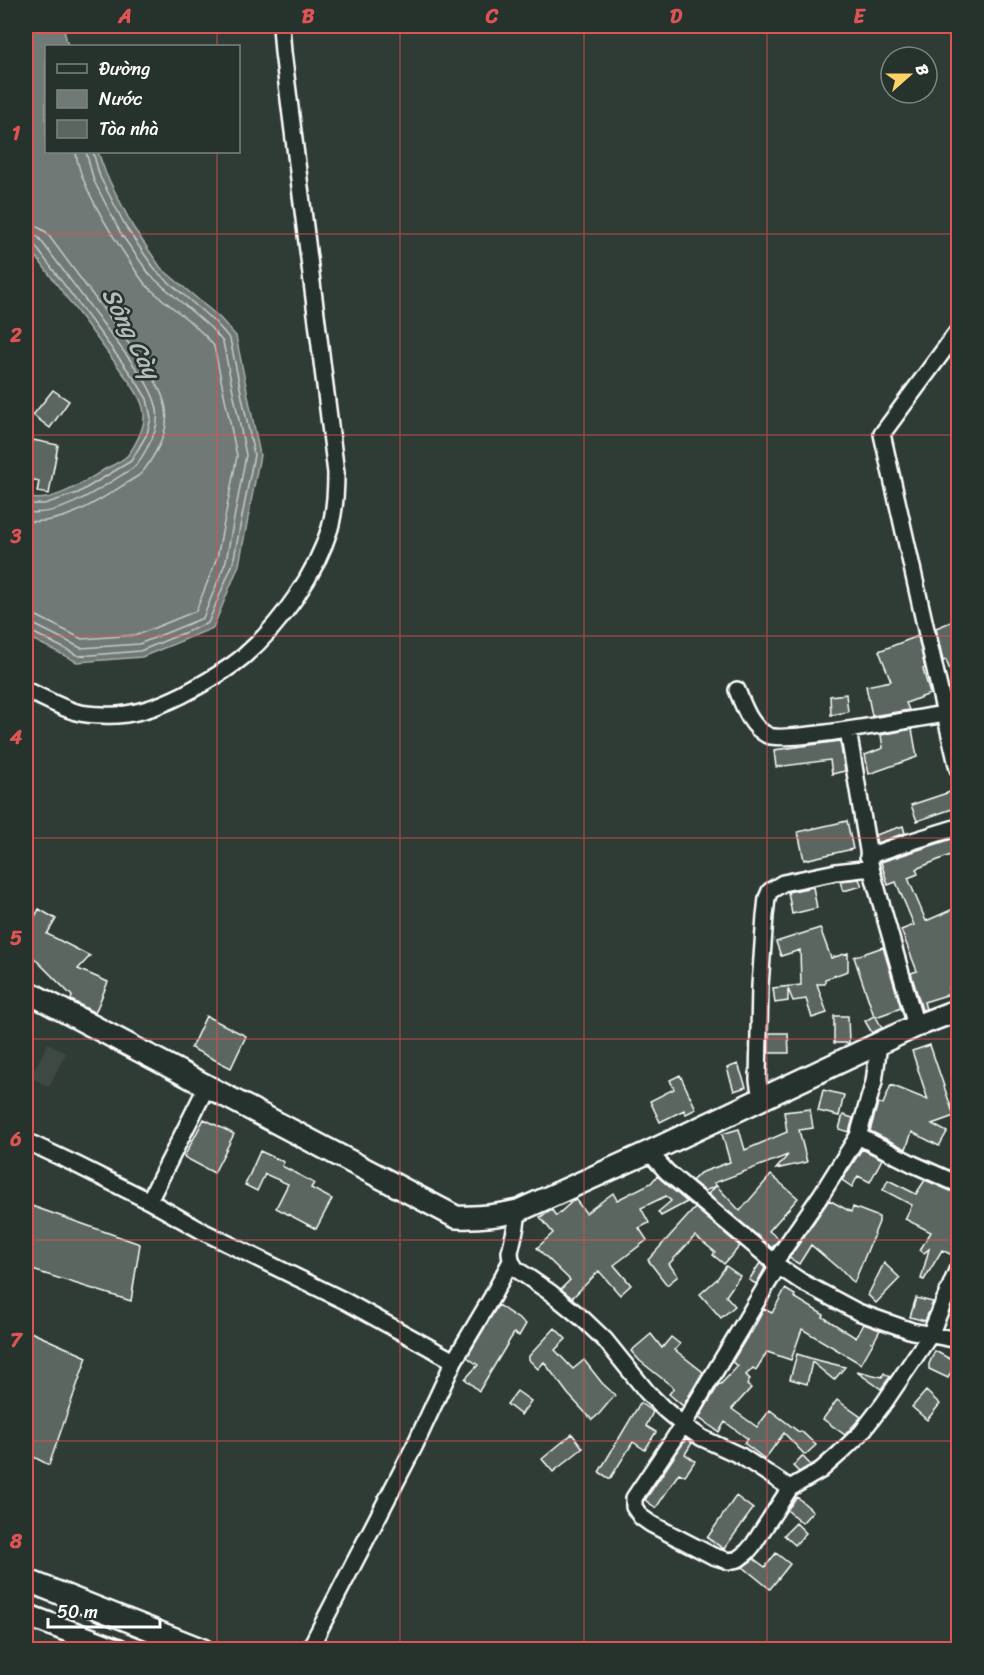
<svg xmlns="http://www.w3.org/2000/svg" width="984" height="1675" font-family="Sriracha,sans-serif">
<style>
.built{fill:#3c4842}
.water{fill:#707975;stroke:#a9afac;stroke-width:1.5}
.lines{fill:none;stroke-linecap:round;stroke-linejoin:round}
.shore{stroke:#c6c9c8;stroke-width:1.5}
.building{fill:#5b6661;stroke:#fff;stroke-width:1.5}
.street-casing{stroke:#fff;stroke-width:20}
.secondary-casing{stroke:#fff;stroke-width:26}
.street{stroke:#26332d;stroke-width:15}
.secondary{stroke:#26332d;stroke-width:21}
.grid{fill:none;stroke:#de5353;stroke-width:1.5;stroke-opacity:0.55}
.labels{text-anchor:middle;dominant-baseline:central;stroke-width:5;stroke-linejoin:round;paint-order:stroke}
.water-label{font-size:24px;font-style:italic;fill:#b8bcba;stroke:#26332d}
.neatline{fill:none;stroke:#de5353;stroke-width:2}
.grid-label{font-size:20px;text-anchor:middle;font-weight:bold;fill:#de5353}
</style>
<rect width="100%" height="100%" fill="#2f3b35"/>
<filter id="ink" filterUnits="userSpaceOnUse"><feTurbulence type="fractalNoise" baseFrequency=".0167" numOctaves="2"/><feDisplacementMap in="SourceGraphic" scale="12" xChannelSelector="R" yChannelSelector="G"/><feConvolveMatrix kernelMatrix="1 2 1 2 8 2 1 2 1" color-interpolation-filters="sRGB"/></filter>
<g filter="url(#ink)">
<path class="built" d="M48,1043L66,1053L49,1087L30,1077Z"/>
<path class="water" d="M26,26H63L68,46H46V152H98L106,174L133,227L161,268L220,318L236,336L260,455L239,565L213,628L142,657L77,662L26,636V497C50,506 87,480 107,468C113,465 122,461 127,456C134,448 144,429 144,418C145,406 138,395 131,384L26,243Z"/>
<g class="lines">
<path class="shore" d="M26,224L36,226L46,232L149,371C168,400 174,422 155,453C150,461 146,470 138,476C105,496 67,526 26,521
M26,233L33,234L39,238L142,376C159,403 164,420 147,448C143,455 139,463 133,468C104,486 61,518 26,512
M26,240L33,243L136,381L147,399L151,418L147,434L131,461L78,493L44,504H26
M26,614L37,616L82,639L137,635L196,611L217,558L237,456L214,346C195,322 168,306 146,285C140,278 135,270 130,262C113,237 78,182 76,152
M26,623L33,624L81,648L139,644L203,618L226,561L246,455L223,342L211,328L150,275L121,234L94,181L86,152
M26,631H30L79,656L140,651L208,623L233,563L254,455L230,339L216,323L156,271L127,229L100,177L93,152"/>
</g>
<path class="building" d="M53,390L69,401L50,428L33,415Z
M33,440L58,445L49,494L37,492L39,481L26,478V444L32,446Z
M958,619V689H957L946,660L943,661L936,628Z
M918,636L925,668L923,669L930,694L906,703L909,710L872,716L866,686L891,681L879,651Z
M846,694L848,712L831,715L830,696Z
M912,729L917,757L869,774L865,755L883,748L881,735Z
M840,741L845,771L832,774L830,760L776,767L774,750Z
M953,791L958,807L917,821L911,805Z
M847,821L853,849L804,860L798,832Z
M903,826L905,833L877,843L875,835Z
M958,837V852L916,869L918,874L908,878L926,921L958,907V985L948,988L950,994L924,1002L926,1009L922,1010L911,973L917,971L901,930L914,925L896,882L888,885L881,862Z
M859,879L862,886L843,891L840,881Z
M813,887L817,908L792,914L788,892Z
M39,909L56,919L47,934L90,956L78,969L108,982L95,1013L71,1000L72,996L34,958L26,972V933Z
M820,928L831,958L848,953V971L825,979V984H817L827,1013L812,1018L806,999L793,1001L788,989V1001L775,1003L773,988L801,985L800,950L781,956L776,942Z
M883,947L901,1008L876,1017L882,1028L872,1033L865,1021L874,1016L854,957Z
M206,1016L246,1036L231,1068L191,1048Z
M834,1016H848L849,1043H834Z
M769,1033H788L789,1053H769Z
M930,1045L954,1116L932,1124L947,1132L939,1146L912,1132L906,1149L870,1131L878,1103L883,1104L891,1085L928,1100L912,1051Z
M738,1064L746,1087L734,1091L727,1068Z
M680,1075L696,1109L686,1114L684,1110L660,1122L650,1101L674,1089L670,1080Z
M823,1090L844,1095L839,1116L818,1111Z
M810,1109L813,1128L799,1130L807,1162L776,1169L788,1155L714,1183L740,1211L771,1175L798,1198L769,1231L779,1239L772,1248L708,1194L716,1186L705,1191L692,1181L700,1173L730,1162L722,1134L739,1129L745,1150L787,1132L784,1112Z
M843,1115L853,1118L849,1132L839,1129Z
M204,1119L234,1134L214,1173L184,1157Z
M862,1149L882,1159L870,1182L858,1176L852,1187L842,1180Z
M260,1151L284,1162L282,1166L314,1183L311,1188L332,1199L316,1229L276,1208L288,1184L265,1174L257,1191L245,1185Z
M657,1176L687,1202L661,1216L658,1212L671,1201L666,1196L641,1208L649,1223L639,1228L647,1240L614,1265L631,1285L620,1295L599,1271L572,1298L561,1289L570,1280L537,1248L553,1233L540,1217L552,1210L556,1216L575,1199L586,1213L613,1193L617,1200L651,1183Z
M888,1180L916,1194L925,1180L958,1194V1230L954,1237L958,1240V1258L942,1250L924,1280L921,1279L929,1249L924,1253L920,1250L931,1232L905,1219L912,1205L883,1190Z
M829,1200L851,1212L853,1207L879,1217V1222L854,1283L839,1267L838,1268L811,1245L799,1264L789,1258Z
M26,1204L140,1244L131,1301L26,1268Z
M695,1208L740,1246L724,1264L713,1255L715,1252L695,1236L669,1264L678,1276L667,1285L648,1260Z
M760,1263L765,1268L756,1284L749,1280Z
M884,1263L900,1278L876,1303L868,1295Z
M726,1266L740,1276L726,1296L735,1306L721,1318L700,1294L717,1279Z
M785,1289L795,1295L794,1297L824,1315L823,1317L856,1338L864,1324L880,1330L873,1343L870,1341L873,1343L861,1364L802,1329L791,1360L767,1352L756,1370L753,1368L746,1375L750,1379L747,1385L751,1388L732,1409L757,1427L770,1410L799,1432L801,1431L816,1445L805,1455L784,1433L765,1459L744,1443L748,1439L725,1422L719,1432L699,1418L719,1384L720,1385L738,1366L732,1362L750,1332L751,1333L764,1309L772,1313Z
M958,1292V1316L950,1313Z
M916,1298L933,1302L925,1321L910,1317Z
M498,1305L526,1324L519,1336L514,1333L479,1391L465,1379L478,1365L467,1357Z
M555,1328L566,1339L555,1350L573,1369L584,1360L602,1383L615,1395L599,1414L592,1420L568,1394L544,1362L538,1369L529,1360V1356Z
M26,1330L87,1357L49,1465L26,1453Z
M651,1334L662,1348L671,1337L680,1344L675,1350L703,1372L683,1406L669,1394L674,1388L640,1361L631,1351Z
M935,1351L956,1362L948,1378L929,1369V1364Z
M797,1354L813,1359L845,1367L834,1380L812,1362L807,1384L790,1379Z
M857,1371L882,1377L884,1373L890,1377L881,1389L857,1372Z
M517,1391L531,1401L521,1415L507,1404Z
M926,1391L940,1404L927,1420L912,1407Z
M837,1400L861,1417L845,1435L823,1419Z
M640,1403L653,1412L646,1426L656,1432L645,1450L633,1442L610,1479L599,1472Z
M572,1434L583,1448L553,1472L542,1459Z
M686,1439L692,1443L685,1454L695,1461L685,1476L679,1473L656,1508L645,1500Z
M802,1456L811,1465L799,1472L793,1466Z
M736,1496L753,1509L724,1549L707,1538Z
M797,1497L813,1511L802,1523L787,1510Z
M796,1523L806,1533L795,1545L784,1535Z
M776,1553L790,1564L770,1589L743,1567L754,1559L765,1567Z"/>
<g class="lines">
<g class="street-casing">
<path id="street" d="M26,690C42,697 59,707 76,712C84,714 95,715 103,715C131,717 158,707 182,695C203,684 226,671 244,656C281,624 316,574 330,528C335,510 336,492 336,473L283,52L281,26
M737,690C744,707 750,726 767,735C783,744 919,718 945,714L958,769
M945,714L882,434L958,331
M848,730L871,868L916,1026
M868,856L906,843L958,827
M761,1099L758,1080L760,986L765,916L767,898L770,891L783,883L836,872L871,868
M858,1136L913,1164L958,1184
M26,1141L75,1164L149,1201L202,1231L345,1301L454,1361
M649,1152L667,1172L761,1251L778,1266L802,1282L858,1312L912,1331L958,1340
M149,1201L207,1086
M518,1211L516,1226L510,1252L511,1261L516,1269L551,1293L583,1319L605,1340L647,1392L664,1409L683,1425L778,1266
M774,1263L821,1195L858,1136L874,1082L879,1044
M790,1488L741,1456L702,1438L683,1425L634,1498V1507L641,1517L651,1524L713,1556L729,1561L738,1559L747,1552L753,1545L790,1488L821,1470L839,1454L861,1433L884,1403L930,1335L958,1268
M309,1650L414,1447L454,1361L492,1297L511,1261"/>
</g>
<g class="secondary-casing">
<path id="secondary" d="M26,991L456,1217C478,1218 497,1216 518,1211L649,1152L916,1026L958,1010
M26,1580L203,1650
M26,1615L119,1650"/>
</g>
<use href="#street" class="street"/>
<use href="#secondary" class="secondary"/>
</g>
</g>
<path class="grid" d="M217,26V46M400,26V1650M584,26V1650M767,26V1650M217,152V1650M26,234H958M26,435H958M26,636H958M26,838H958M26,1039H958M26,1240H958M26,1441H958"/>
<g class="labels">
<g class="water-label">
<text transform="translate(131 333) rotate(63)">Sông Cày</text>
</g>
</g>
<rect width="984" height="1675" fill="none" stroke="#26332d" stroke-width="66"/>
<rect x="45" y="45" width="195" height="108" fill="#26332d" stroke="#7d8581" stroke-width="1.5"/>
<rect x="57" y="64" width="30" height="9" fill="#26332d" stroke="#7d8581" stroke-width="1.5"/>
<text x="99" y="75" font-size="18" fill="#ffffff">Đường</text>
<rect x="57" y="90" width="30" height="18" fill="#707975" stroke="#7d8581" stroke-width="1.5"/>
<text x="99" y="105" font-size="18" fill="#ffffff">Nước</text>
<rect x="57" y="120" width="30" height="18" fill="#5b6661" stroke="#7d8581" stroke-width="1.5"/>
<text x="99" y="135" font-size="18" fill="#ffffff">Tòa nhà</text>
<g transform="translate(909 75) rotate(69)"><circle r="28" fill="#26332d" stroke="#7d8581" stroke-width="1.5"/>
<path d="M0-4.5L10 22L0 15L-10 22Z" fill="#ffd166"/>
<text y="-9" font-size="16" font-weight="bold" text-anchor="middle" fill="#ffffff">B</text>
</g>
<path d="M48 1618v9h112v-9" fill="none" stroke="#ffffff" stroke-width="3"/>
<text x="57" y="1618" font-size="18" fill="#ffffff" stroke="#26332d" stroke-width="4.5" paint-order="stroke">50 m</text>
<rect x="33" y="33" width="918" height="1609" class="neatline"/>
<g class="grid-label">
<text x="125" y="23">A</text>
<text x="308" y="23">B</text>
<text x="492" y="23">C</text>
<text x="676" y="23">D</text>
<text x="859" y="23">E</text>
<text x="16" y="140">1</text>
<text x="16" y="342">2</text>
<text x="16" y="543">3</text>
<text x="16" y="744">4</text>
<text x="16" y="945">5</text>
<text x="16" y="1146">6</text>
<text x="16" y="1347">7</text>
<text x="16" y="1548">8</text>
</g>
</svg>
